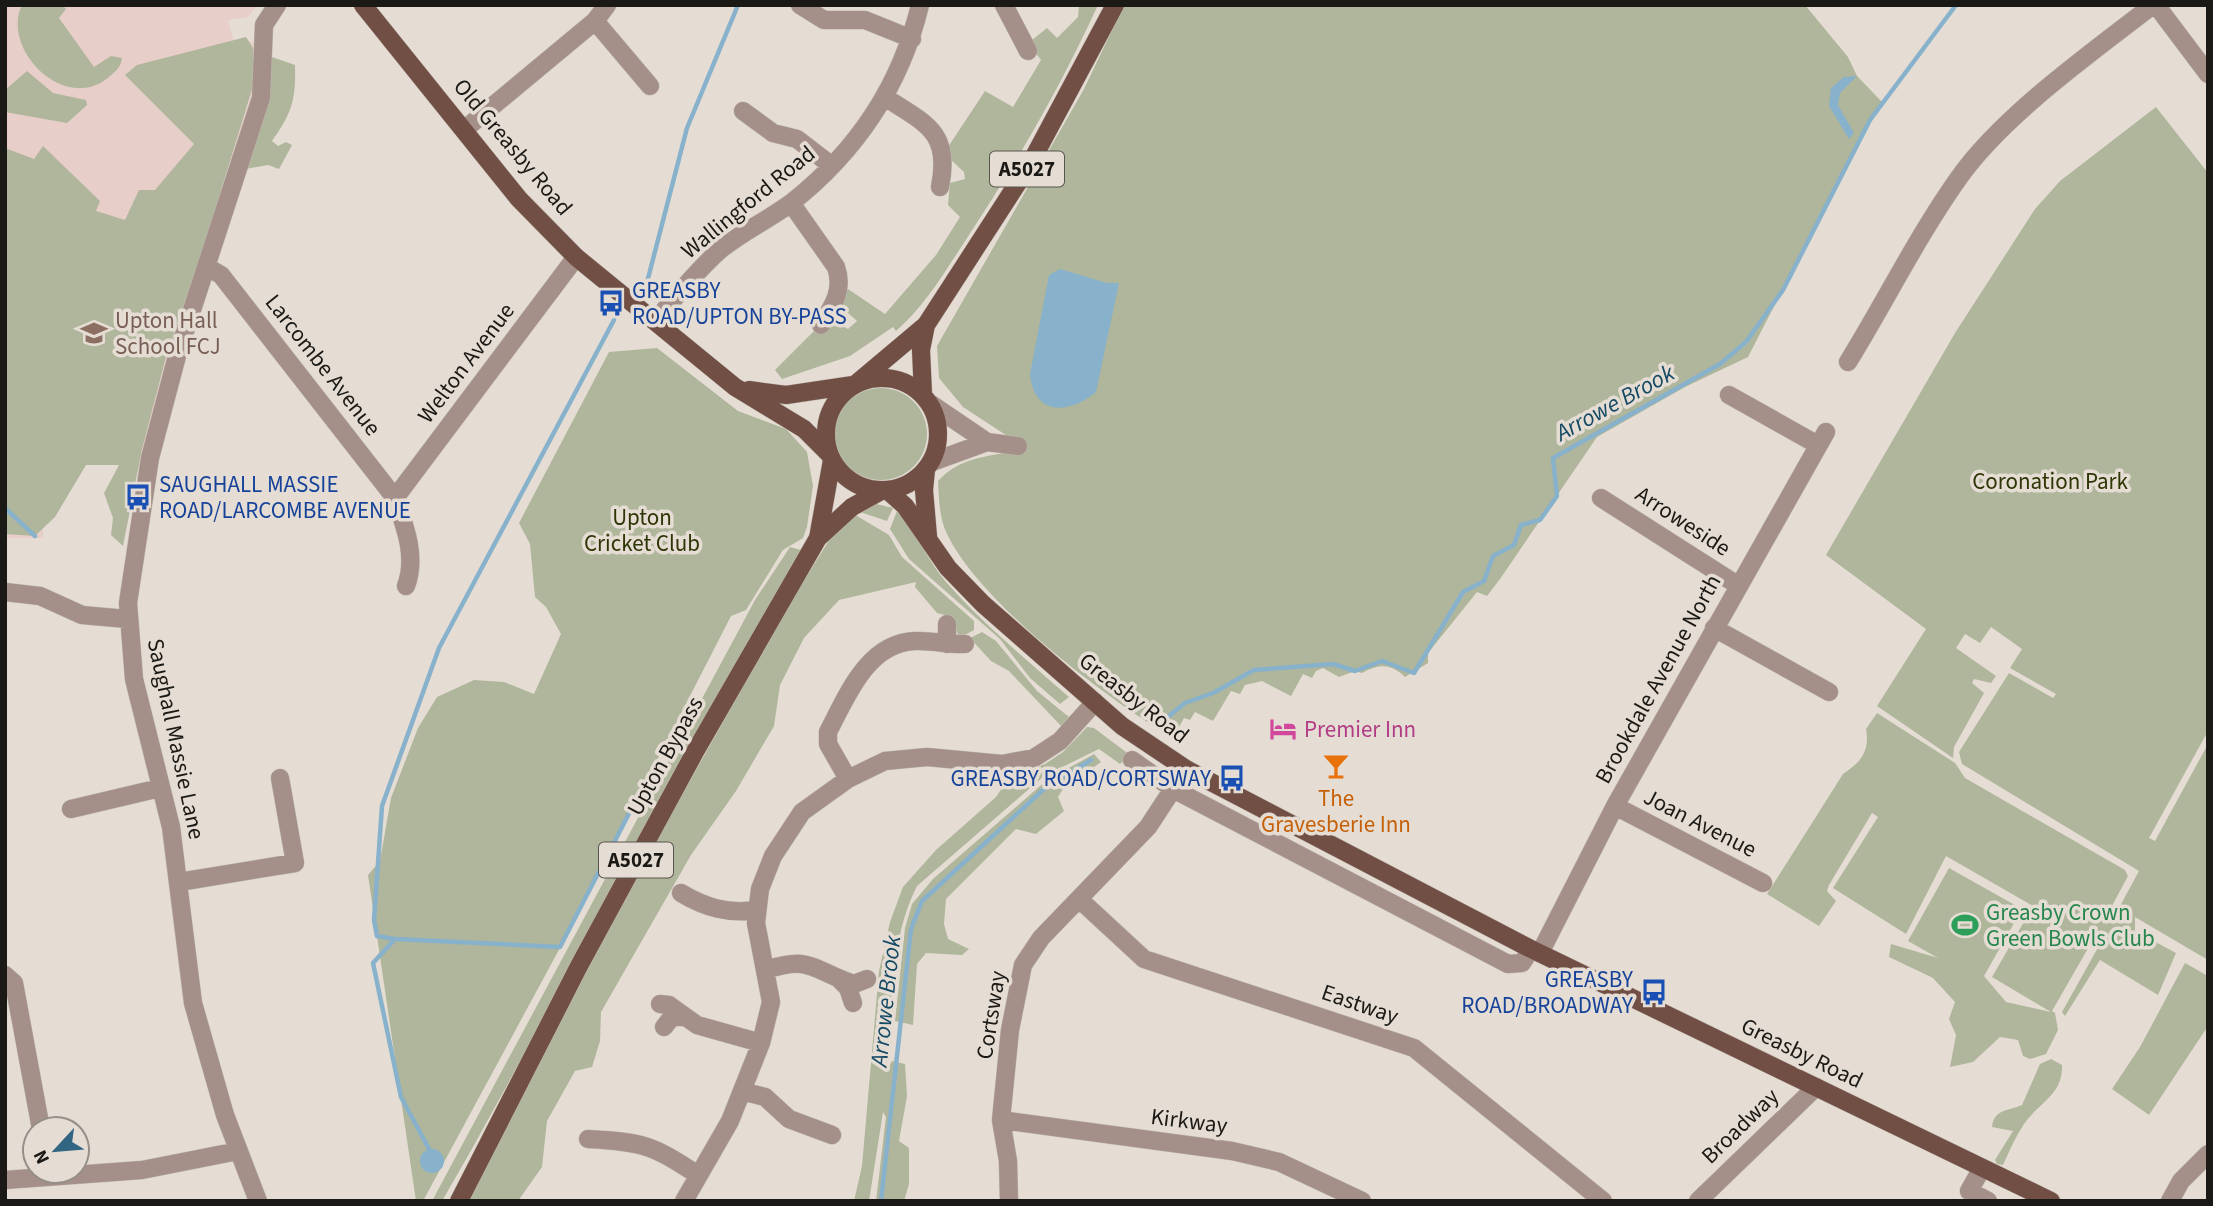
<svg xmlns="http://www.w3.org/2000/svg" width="2213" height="1206" font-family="'Source Sans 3',sans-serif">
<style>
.education{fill:#e8cec9}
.green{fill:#afb69b}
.water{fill:#88b1cb}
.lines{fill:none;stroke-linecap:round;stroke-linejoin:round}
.stream{stroke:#88b1cb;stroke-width:4.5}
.minor-casing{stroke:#c1bab2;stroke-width:19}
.major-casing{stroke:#c1bab2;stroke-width:19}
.minor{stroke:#a49089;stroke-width:18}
.major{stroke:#714f44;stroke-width:18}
.labels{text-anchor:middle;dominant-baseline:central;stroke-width:7;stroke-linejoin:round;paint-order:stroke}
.shield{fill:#e5ddd4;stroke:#58544e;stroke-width:2}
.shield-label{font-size:21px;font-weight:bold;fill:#1b1915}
.street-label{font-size:23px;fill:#1b1915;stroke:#e5ddd4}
.transit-label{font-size:23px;fill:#164399;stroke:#e5ddd4;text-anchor:start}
.education-label{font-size:23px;fill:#785e54;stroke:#e5ddd4;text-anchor:start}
.park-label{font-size:23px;fill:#2d3604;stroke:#e5ddd4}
.hotel-label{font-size:23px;fill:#b23c85;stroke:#e5ddd4;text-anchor:start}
.food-label{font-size:23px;fill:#c56008;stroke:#e5ddd4}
.leisure-label{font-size:23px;fill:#27864d;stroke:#e5ddd4;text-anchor:start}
.water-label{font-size:24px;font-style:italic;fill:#144964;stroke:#e5ddd4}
</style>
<rect width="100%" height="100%" fill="#e5ddd4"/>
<path class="education" d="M5,5H258L248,17L228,20L234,42L251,41L257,48L250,114L148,459H43V538H5Z"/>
<path class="green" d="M22,5H62L66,9L59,18L94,67L111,56L122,58C121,67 116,71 110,76C66,116 0,49 22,5Z
M1079,5H1098C1061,86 1016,164 967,238C946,270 925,306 896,331L893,327L850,356L782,379L775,370L819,326L833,321L848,329L857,321L840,306L848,289L885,314L936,255L960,217L948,205L950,183L965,179L964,172L951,160L948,147L985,91L1013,107L1041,60L1032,48V40L1047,28L1057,38L1078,17Z
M1124,5H1805L1848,57L1857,76L1883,103L1870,120L1748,357L1685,387L1597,437L1500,579L1487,596L1477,592L1428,653V663L1405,677C1390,663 1379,664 1362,673L1355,671L1339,677L1323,668L1316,671L1312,678L1303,674L1291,696L1262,681L1245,685L1240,694L1231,691L1213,721L1195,712L1190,720L1184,718L1173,738C1107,699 980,603 947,534C939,518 939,498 938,481C959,458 987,456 1017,451L1018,443L963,407L939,378L937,346L1084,89Z
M246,37L253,48V86L203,249L167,353L142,449L123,546L111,535L113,518L104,493L119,465H86L55,517L35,536L5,534V148L34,159L43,146L100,201L96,211L125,220L139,190H155L194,144L125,75L137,65Z
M269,56L295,65C296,100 292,113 272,141L278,146L286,142L292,145L279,169L268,165L245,169Z
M27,71L53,93L86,100L87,105L67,123L5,112V90Z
M2156,107L2208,173V731L2149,838L2155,841L2208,744V960L2135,917V931L2176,953L2158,995L2100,960L2065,1016L2062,1012L2105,935L2098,931L2052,1011L2055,1013L2058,1030L2046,1054L2030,1059L2023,1056L2018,1040L2000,1037L1973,1062L1950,1067L1956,1035L1949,1019L1955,1002L1933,978L1889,957L1891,944L1938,958L1908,941L1949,868L2022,909L1984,976L2006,1002L2051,1012L1992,977L2033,906L1946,856L1906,934L1833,888L1878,817L1872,813L1829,885L1827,891L1836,901L1819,926L1767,894L1843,774C1861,762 1870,751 1866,729L1877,713L1955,763L1965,778L2125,870L2128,876L2112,906H2120L2139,871L1962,764L1959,752L2009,673L2053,698L2056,694L2010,668L2022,649L1991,627L1980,643L1965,634L1956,648L1996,676L1991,683L1974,679L1972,683L1984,693L1954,747L1953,758L1877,706L1926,629L1826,555L1955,333L2035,209L2060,181Z
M657,348L738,411L786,429L807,452L813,486L807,527L803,538L783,550L746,610L731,616L574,922L423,1201H416L368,875L380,861L391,798L418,728L437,697L474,680L504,682L534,694L561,634L546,607L535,597L530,544L519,523L609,352Z
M835 434a46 46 0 1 1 92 0a46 46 0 1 1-92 0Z
M872,503L893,508L887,521L860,512Z
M897,511C917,532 927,560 946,582C983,624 1027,660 1069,697L1060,704L1030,678L1000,639L909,559L890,529Z
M852,513L889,535L902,557L974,621V630L961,637L958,635L952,617L937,613L915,587L916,582L839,600L804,638L780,685L774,726L736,791L691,855L601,1012L600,1041L592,1067L575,1071L547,1121L542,1167L518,1201H467L635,879L788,606L828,542Z
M790,547L801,550L473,1147L442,1201H432L755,600Z
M982,632L996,641L1037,691L1069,717L1061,726L1009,671L991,661L970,638Z
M1087,727L1094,728L1130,755L1120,764L1099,749L1044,776L917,886C889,941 892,1012 886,1072L892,1061L905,1064L907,1096L899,1141L909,1148V1184L904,1201H876L886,1117L883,1112L869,1201H854L862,1166L879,971L890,922L903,887L936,850L996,797L1008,779L1045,764L1063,752Z
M1094,754L1101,762L1063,789L1058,797L1064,811L1036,834L1016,829L946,899L944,924L948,939L969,949L962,955L926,953L917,964L913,1025L895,1021L905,928L912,904L933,879L1047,780Z
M2185,963L2208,976V1026L2149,1115L2112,1089L2140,1047Z
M2051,1059L2062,1065C2063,1093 2042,1101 2027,1120C2017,1133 2010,1150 2003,1165L1997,1164L1995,1160L2013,1131L1992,1127C1994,1109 2008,1111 2022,1105L2040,1064Z"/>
<path class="water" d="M1857,76L1840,93L1838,105L1854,133L1849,139L1829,106L1831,88L1844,77Z
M1060,269L1107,283H1119L1096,392C1070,414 1034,417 1030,374L1049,275Z
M420 1161a12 12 0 1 1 24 0a12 12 0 1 1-24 0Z"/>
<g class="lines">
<path class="stream" d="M645,290L687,128L738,5
M5,508L35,536
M1164,720L1185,703L1213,693L1254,670L1333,664L1355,671L1382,661L1414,673L1463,592L1484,581L1493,556L1514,545L1521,525L1540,520L1557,496L1553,458L1720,364L1746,342L1783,290L1870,120L1956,5
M395,939L377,936L374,920L382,806L439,648L614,320
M429,1149L401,1097L373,963L395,939L560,947L635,802
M881,1201L911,929L922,901L1044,789L1091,760"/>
<g class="minor-casing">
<path id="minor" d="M800,5L824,20H865L912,39
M1004,5L1028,51
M2156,5L2208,74
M595,21L650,86
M886,98C927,124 951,133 940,187
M743,111L773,133L797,139L832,166
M465,129L595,21L607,5
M791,203L836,267C844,290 833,306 821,325
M207,267L221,275L395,498C405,526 417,557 406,586
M655,321C675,298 696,271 720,250C742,232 768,220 791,203C856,152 901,85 920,5
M1848,362C1885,302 1917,237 1958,179C2002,116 2091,53 2153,5
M1729,395L1818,445
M931,404L987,442
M932,462L987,442L1018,446
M395,498L576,257
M1601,498L1739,586
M5,592L40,596L82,615L127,619
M1714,628L1829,692
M947,644V624
M1132,760L1173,789L1508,964L1522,963L1531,949
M848,779L828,744V732C847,696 867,643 915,641C932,640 948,645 965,644
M1615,806L1763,883
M71,809L160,788
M179,882L295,863L280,778
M681,893C706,908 728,914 757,910
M1079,899L1144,959L1414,1048L1603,1201
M1540,953L1615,806L1826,432
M765,970C813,955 811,970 854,984L867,979
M5,975L14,983L41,1129
M840,980L848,988L853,1003
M660,1004L669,1005L697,1025L761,1043
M664,1027L672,1017H683
M742,1091L765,1097L789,1119L832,1135
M1001,1120L1232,1151L1279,1162L1362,1201
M588,1139C644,1142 652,1145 698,1175
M1982,1168L1969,1191L1988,1201
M5,1180L142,1170L238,1151
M258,1201L225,1115L193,1003L171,827L134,679L128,603L150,458L177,356L261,98L264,25L277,5
M684,1201L730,1121L761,1043L771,1002L756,923L760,889L773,856L802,812L848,779L885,761L927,757L1002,764L1034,758L1060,741L1095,702
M1009,1201L1008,1161L1001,1120L1010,1030L1023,965L1041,938L1148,827L1186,769
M1698,1201L1816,1087
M2170,1201L2181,1181L2208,1154"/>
</g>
<g class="major-casing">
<path id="major" d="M363,5L519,199L576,257L735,387L804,429L830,455
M826 434a56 56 0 1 1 112 0a56 56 0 1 1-112 0Z
M857,383L926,325L1030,164L1115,5
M749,390L786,395L853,385
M923,394L921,350L926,325
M926,470L924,490L928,536
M887,490L905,506L948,568L983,604L1122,726L1186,769L1529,948L2051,1201
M818,538L832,460
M459,1201L579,966L696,750L818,538L852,507L881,491"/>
</g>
<use href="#minor" class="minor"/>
<use href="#major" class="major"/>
</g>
<defs>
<g id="bus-bare" transform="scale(2.1)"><path d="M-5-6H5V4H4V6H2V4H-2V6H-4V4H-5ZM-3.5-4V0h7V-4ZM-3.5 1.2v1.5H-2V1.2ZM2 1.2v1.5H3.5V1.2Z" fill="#1a4fb4" stroke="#e5ddd4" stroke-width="2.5" paint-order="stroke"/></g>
<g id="school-bare" transform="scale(2.1)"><path d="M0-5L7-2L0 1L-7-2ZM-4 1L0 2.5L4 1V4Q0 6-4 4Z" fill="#8d6e63" stroke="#e5ddd4" stroke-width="2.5" paint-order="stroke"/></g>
<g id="hotel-bare" transform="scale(2.1)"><path d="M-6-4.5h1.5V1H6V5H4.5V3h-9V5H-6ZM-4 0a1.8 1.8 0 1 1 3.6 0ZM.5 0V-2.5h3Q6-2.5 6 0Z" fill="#d1479c" stroke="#e5ddd4" stroke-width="2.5" paint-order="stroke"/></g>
<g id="bar-bare" transform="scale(2.1)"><path d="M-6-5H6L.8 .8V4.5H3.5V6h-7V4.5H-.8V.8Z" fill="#e8710a" stroke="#e5ddd4" stroke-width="2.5" paint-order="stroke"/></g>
<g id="stadium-bare" transform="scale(2.1)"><path d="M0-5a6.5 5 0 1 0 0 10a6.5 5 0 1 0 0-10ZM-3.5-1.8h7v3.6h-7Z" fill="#2e9e5b" stroke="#e5ddd4" stroke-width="2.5" paint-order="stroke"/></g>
</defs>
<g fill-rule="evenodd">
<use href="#bus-bare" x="611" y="303"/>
<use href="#school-bare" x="94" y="333"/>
<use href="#bus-bare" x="138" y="497"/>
<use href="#hotel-bare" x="1283" y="729"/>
<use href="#bar-bare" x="1336" y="766"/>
<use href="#bus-bare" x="1232" y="778"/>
<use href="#stadium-bare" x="1965" y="925"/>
<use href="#bus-bare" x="1654" y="992"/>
</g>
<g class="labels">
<g class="shield">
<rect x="990" y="151.5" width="74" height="35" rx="5"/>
<rect x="599" y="842.5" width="74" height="35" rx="5"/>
</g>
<g class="shield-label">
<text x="1027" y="169">A5027</text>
<text x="636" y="860">A5027</text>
</g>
<g class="street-label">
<text transform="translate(513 147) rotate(50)">Old Greasby Road</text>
<text transform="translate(748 202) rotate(-39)">Wallingford Road</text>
<text transform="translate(466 363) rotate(-53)">Welton Avenue</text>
<text transform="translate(323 365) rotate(52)">Larcombe Avenue</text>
<text transform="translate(1683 521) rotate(33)">Arroweside</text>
<text transform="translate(1658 679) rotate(-61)">Brookdale Avenue North</text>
<text transform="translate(1134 698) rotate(38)">Greasby Road</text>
<text transform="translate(176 739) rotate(78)">Saughall Massie Lane</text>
<text transform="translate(665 756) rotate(-61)">Upton Bypass</text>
<text transform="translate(1700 823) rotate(27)">Joan Avenue</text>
<text transform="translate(1360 1004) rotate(19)">Eastway</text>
<text transform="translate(991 1015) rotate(-81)">Cortsway</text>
<text transform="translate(1802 1053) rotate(26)">Greasby Road</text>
<text transform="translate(1189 1121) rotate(7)">Kirkway</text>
<text transform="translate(1740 1126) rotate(-44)">Broadway</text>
</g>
<g class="transit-label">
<text x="632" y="290">GREASBY<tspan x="632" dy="26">ROAD/UPTON BY-PASS</tspan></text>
<text x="159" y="484">SAUGHALL MASSIE<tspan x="159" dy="26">ROAD/LARCOMBE AVENUE</tspan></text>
<text x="1211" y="778" text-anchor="end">GREASBY ROAD/CORTSWAY</text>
<text x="1633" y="979" text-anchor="end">GREASBY<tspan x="1633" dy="26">ROAD/BROADWAY</tspan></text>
</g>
<g class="education-label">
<text x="115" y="320">Upton Hall<tspan x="115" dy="26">School FCJ</tspan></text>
</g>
<g class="park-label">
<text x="2050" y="481">Coronation Park</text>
<text x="642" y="517">Upton<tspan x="642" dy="26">Cricket Club</tspan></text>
</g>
<g class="hotel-label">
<text x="1304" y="729">Premier Inn</text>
</g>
<g class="food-label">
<text x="1336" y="798">The<tspan x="1336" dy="26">Gravesberie Inn</tspan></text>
</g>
<g class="leisure-label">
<text x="1986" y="912">Greasby Crown<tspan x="1986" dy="26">Green Bowls Club</tspan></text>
</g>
<g class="water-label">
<text transform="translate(1615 403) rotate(-29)">Arrowe Brook</text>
<text transform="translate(886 1001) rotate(-84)">Arrowe Brook</text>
</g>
</g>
<rect width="2213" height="1206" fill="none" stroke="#1b1915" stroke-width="14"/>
<g transform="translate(56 1150) rotate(244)"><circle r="33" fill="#e5ddd4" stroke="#948f88" stroke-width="2"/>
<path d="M0-5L12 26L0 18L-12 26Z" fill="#326582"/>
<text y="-10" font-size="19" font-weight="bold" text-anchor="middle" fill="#1b1915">N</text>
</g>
</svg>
